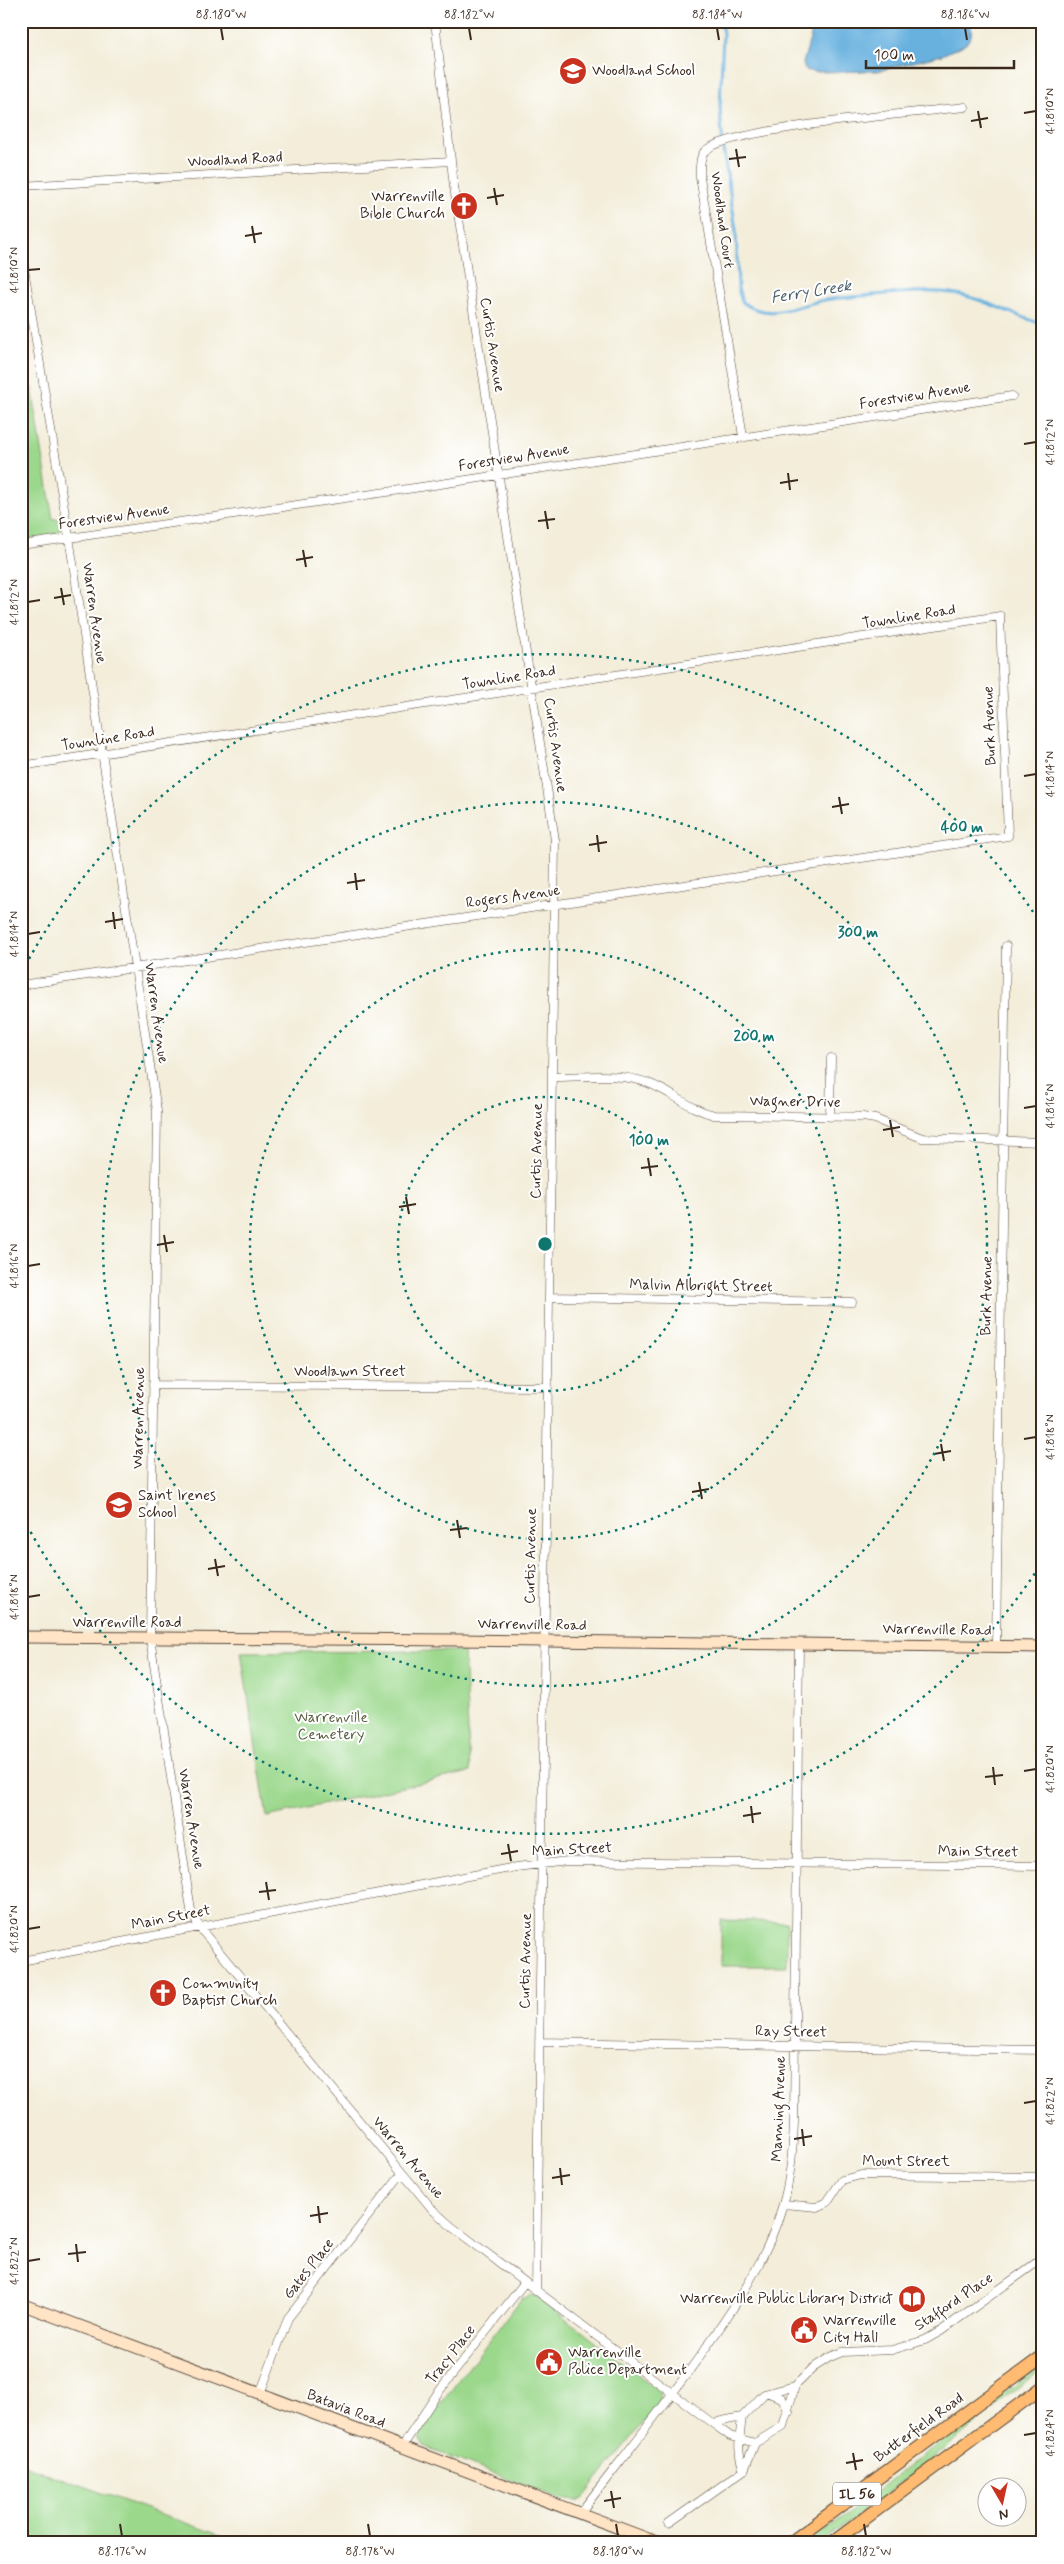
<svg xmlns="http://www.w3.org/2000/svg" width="1064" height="2564" font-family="Mynerve,sans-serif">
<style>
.green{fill:#9bd88c;stroke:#6b8155}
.water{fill:#67b1df;stroke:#516e7e}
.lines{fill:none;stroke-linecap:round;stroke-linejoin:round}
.stream{stroke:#67b1df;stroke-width:3}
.minor-casing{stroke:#57473a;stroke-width:9}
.secondary-casing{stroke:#57473a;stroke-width:13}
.primary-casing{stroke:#57473a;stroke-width:14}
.minor{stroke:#fff;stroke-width:8}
.secondary{stroke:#ffe4c6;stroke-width:11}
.primary{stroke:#ffbb71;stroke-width:12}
.ticks{fill:none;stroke:#3b2a1e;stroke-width:2}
.ring{fill:none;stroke:#0f766e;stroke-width:2.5;stroke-dasharray:2.5 5}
.labels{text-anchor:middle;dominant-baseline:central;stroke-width:4;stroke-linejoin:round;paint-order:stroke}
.shield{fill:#fff;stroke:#766a62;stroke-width:1}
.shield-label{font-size:14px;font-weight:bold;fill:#3b2a1e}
.poi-label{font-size:15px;fill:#3b2a1e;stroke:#fff;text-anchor:start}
.street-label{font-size:15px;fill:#3b2a1e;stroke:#fff}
.park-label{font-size:15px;fill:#585e3f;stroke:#fff}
.water-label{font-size:16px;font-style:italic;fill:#4d606b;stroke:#fff}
.centre{fill:#0f766e;stroke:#fff;stroke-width:2.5}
.ring-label{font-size:15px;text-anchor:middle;font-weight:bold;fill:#0f766e;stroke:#fff;stroke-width:4;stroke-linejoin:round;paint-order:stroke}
.neatline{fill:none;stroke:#3b2a1e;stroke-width:2}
.ticks-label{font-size:12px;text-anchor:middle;fill:#3b2a1e}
</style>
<rect width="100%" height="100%" fill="#fff"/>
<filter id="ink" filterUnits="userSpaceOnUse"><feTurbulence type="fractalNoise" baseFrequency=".02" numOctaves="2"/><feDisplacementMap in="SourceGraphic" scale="10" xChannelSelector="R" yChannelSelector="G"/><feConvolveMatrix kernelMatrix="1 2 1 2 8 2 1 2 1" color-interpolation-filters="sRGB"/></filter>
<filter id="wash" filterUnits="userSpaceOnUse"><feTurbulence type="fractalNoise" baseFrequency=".0096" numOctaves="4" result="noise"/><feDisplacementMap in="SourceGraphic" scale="20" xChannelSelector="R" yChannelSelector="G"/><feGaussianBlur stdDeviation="1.12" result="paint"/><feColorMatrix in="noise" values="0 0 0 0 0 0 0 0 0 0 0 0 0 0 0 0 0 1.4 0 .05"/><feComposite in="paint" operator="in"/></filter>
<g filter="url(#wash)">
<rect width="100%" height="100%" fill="#f3edd9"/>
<path class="green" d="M28,362L53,519H60L61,530L52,536L24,540V534H21V363Z
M464,1651L470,1772L267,1817L241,1652Z
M721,1920L787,1922V1966H721Z
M532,2295L539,2298L658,2390L660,2395L658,2405L585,2496L577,2501L561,2499L424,2447L420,2440V2431L521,2299Z
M1043,2363V2367L935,2457L821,2543H809Z
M21,2464L242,2543H21Z"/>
<path class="water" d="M815,21H972L971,36L966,44L942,55L878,71L814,72L805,70L803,63Z"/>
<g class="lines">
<path class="stream" d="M721,21L723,33L720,108L723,149L736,230L738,288L742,302C772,324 800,302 832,299C865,296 911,290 942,292C977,294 1009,315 1043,324"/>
</g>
</g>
<g filter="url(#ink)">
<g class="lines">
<g class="minor-casing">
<path id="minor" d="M435,21L454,187L555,840L536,2290
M21,186L451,161
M21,240L25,275L69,537L157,1111L150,1638L191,1910L199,1927L433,2210L452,2227L712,2423L730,2436L755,2443
M743,436L700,177C700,169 699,157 705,151C727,128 923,112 965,107
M21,545L421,487L1012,396
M21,766L1000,616L1008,836L21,985
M552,1077C582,1077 620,1072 648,1083C672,1092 689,1109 714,1115L863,1117L875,1119L922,1138L1043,1142
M830,1117L831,1058
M549,1297L852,1302
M153,1385L548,1387
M996,1646L1006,946
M21,1961L516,1867L568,1861L1043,1866
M539,2042L1043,2050
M783,2204L817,2207L827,2202L842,2180L861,2175L1043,2177
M260,2394L288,2318L402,2173
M771,2394L782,2398L789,2412
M742,2417C740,2436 736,2451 744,2470
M712,2423L742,2417L764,2394L795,2386L813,2368L830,2357L842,2352L892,2350L925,2340L941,2331L1043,2258
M402,2447L437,2394L525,2282
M580,2513C621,2460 663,2408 702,2353C735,2307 767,2260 783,2204C791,2178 793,2149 794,2122L799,1643
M669,2523L744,2470L755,2443L783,2426L795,2386"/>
</g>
<g class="secondary-casing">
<path id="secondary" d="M21,1637L459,1640L1043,1647
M21,2304L659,2543"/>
</g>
<g class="primary-casing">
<path id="primary" d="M650,2540L654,2543
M790,2543L1043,2356
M832,2543L1043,2387"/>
</g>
<use href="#minor" class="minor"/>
<use href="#secondary" class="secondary"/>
<use href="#primary" class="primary"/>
</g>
</g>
<path class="ticks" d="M221,28L223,40M469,28L471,40M717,28L719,40M965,28L967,40M978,111L981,128M1024,113L1036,111M971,121L988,118M736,149L739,167M729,159L746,157M494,188L497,205M487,198L504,195M252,226L255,243M245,236L262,233M28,270L40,269M1024,444L1036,442M788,473L790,490M780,483L798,480M545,511L548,529M538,521L555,519M303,550L306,567M296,560L313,557M61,588L64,605M54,598L71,595M28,602L40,600M1024,776L1036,774M839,797L842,814M832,807L849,804M597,835L599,852M589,845L607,842M355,873L357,890M347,883L365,880M113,912L115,929M105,922L123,919M28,934L40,932M1024,1108L1036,1106M890,1120L893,1137M883,1130L900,1127M648,1158L651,1176M641,1168L658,1166M406,1197L409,1214M399,1207L416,1204M164,1235L167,1252M157,1245L174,1242M28,1266L40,1264M1024,1439L1036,1437M941,1444L944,1461M934,1454L951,1451M699,1482L702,1499M692,1492L709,1489M457,1520L460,1538M450,1530L467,1528M215,1559L218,1576M208,1569L225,1566M28,1597L40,1595M993,1767L995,1785M1024,1771L1036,1769M985,1777L1003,1775M751,1806L753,1823M743,1816L761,1813M508,1844L511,1861M501,1854L518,1851M266,1882L269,1900M259,1892L276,1890M28,1929L40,1927M1024,2103L1036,2101M802,2129L804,2146M794,2139L812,2136M560,2168L562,2185M552,2178L570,2175M318,2206L320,2223M310,2216L328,2213M76,2244L78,2262M68,2254L86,2252M28,2261L40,2259M1024,2435L1036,2433M853,2453L856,2470M846,2463L863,2460M611,2491L614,2508M604,2501L621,2498M120,2524L122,2536M368,2524L370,2536M616,2524L618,2536M864,2524L866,2536"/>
<g class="ring">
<circle cx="545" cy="1244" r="147"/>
<circle cx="545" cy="1244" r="295"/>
<circle cx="545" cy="1244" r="442"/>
<path d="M1043 1561A590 590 0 0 1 22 1516M22 972A590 590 0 0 1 1043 927"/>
</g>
<defs>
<g id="school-disc" transform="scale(1.4375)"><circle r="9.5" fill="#c8321e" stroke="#fff"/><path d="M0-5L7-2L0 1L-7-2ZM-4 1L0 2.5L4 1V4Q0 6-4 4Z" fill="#fff"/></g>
<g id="church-disc" transform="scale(1.4375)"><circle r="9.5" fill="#c8321e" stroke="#fff"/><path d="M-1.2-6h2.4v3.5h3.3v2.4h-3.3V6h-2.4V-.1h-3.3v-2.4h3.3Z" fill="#fff"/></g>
<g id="library-disc" transform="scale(1.4375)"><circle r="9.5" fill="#c8321e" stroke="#fff"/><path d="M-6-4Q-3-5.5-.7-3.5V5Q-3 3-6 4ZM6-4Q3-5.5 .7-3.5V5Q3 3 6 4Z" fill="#fff"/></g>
<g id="civic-disc" transform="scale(1.4375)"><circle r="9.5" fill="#c8321e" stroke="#fff"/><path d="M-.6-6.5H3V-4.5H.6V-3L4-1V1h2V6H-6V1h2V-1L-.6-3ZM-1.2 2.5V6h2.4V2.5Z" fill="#fff"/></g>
</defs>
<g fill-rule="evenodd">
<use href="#school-disc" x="573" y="71"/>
<use href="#church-disc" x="464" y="206"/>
<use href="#school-disc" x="119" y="1505"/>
<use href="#church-disc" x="163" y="1993"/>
<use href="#library-disc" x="912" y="2299"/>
<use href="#civic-disc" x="804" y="2330"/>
<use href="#civic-disc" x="549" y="2362"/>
</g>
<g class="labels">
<rect class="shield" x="833" y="2482.5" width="48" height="23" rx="4"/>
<g class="shield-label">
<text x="857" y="2494">IL 56</text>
</g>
<g class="poi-label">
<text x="592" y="71">Woodland School</text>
<text x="445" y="197" text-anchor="end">Warrenville<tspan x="445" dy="17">Bible Church</tspan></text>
<text x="138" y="1496">Saint Irenes<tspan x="138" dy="17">School</tspan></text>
<text x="182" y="1984">Community<tspan x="182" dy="17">Baptist Church</tspan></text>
<text x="893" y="2299" text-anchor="end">Warrenville Public Library District</text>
<text x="823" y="2321">Warrenville<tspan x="823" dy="17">City Hall</tspan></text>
<text x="568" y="2353">Warrenville<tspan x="568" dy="17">Police Department</tspan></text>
</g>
<g class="street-label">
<text transform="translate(235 160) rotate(-3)">Woodland Road</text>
<text transform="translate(722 220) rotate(82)">Woodland Court</text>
<text transform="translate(492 345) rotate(81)">Curtis Avenue</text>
<text transform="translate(915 396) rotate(-9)">Forestview Avenue</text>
<text transform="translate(514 458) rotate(-9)">Forestview Avenue</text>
<text transform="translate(114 517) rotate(-8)">Forestview Avenue</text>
<text transform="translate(94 613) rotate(82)">Warren Avenue</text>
<text transform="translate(909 617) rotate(-9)">Townline Road</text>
<text transform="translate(509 678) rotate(-9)">Townline Road</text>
<text transform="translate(990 726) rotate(-92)">Burk Avenue</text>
<text transform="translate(108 739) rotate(-9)">Townline Road</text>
<text transform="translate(555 745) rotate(82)">Curtis Avenue</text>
<text transform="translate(513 897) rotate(-8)">Rogers Avenue</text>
<text transform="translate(156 1013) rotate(82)">Warren Avenue</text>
<text transform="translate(795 1102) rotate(1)">Wagner Drive</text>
<text transform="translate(537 1151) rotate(-89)">Curtis Avenue</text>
<text transform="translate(701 1286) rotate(1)">Malvin Albright Street</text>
<text transform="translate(987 1296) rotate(-89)">Burk Avenue</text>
<text x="350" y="1372">Woodlawn Street</text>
<text transform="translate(139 1418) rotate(-89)">Warren Avenue</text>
<text transform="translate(531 1556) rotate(-89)">Curtis Avenue</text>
<text x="127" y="1623">Warrenville Road</text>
<text transform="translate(532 1625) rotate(1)">Warrenville Road</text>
<text transform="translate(937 1630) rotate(1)">Warrenville Road</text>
<text transform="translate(191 1819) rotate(81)">Warren Avenue</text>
<text transform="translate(572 1850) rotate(-3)">Main Street</text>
<text transform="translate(978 1852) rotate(1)">Main Street</text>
<text transform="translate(171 1918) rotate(-11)">Main Street</text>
<text transform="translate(526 1961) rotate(-89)">Curtis Avenue</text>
<text transform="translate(791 2032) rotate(1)">Ray Street</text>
<text transform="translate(779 2109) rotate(-88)">Manning Avenue</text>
<text transform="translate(408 2158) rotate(50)">Warren Avenue</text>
<text x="906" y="2162">Mount Street</text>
<text transform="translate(309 2269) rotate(-52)">Gates Place</text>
<text transform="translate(954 2302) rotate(-34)">Stafford Place</text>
<text transform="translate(451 2355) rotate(-52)">Tracy Place</text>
<text transform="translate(346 2409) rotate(21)">Batavia Road</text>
<text transform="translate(919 2428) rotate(-36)">Butterfield Road</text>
</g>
<g class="park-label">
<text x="331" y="1718">Warrenville<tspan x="331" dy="17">Cemetery</tspan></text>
</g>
<g class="water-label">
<text transform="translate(811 292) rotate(-9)">Ferry Creek</text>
</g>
</g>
<circle cx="545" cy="1244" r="8" class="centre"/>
<g class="ring-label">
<text x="962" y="832">400 m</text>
<text x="858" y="937">300 m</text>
<text x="754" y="1041">200 m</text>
<text x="649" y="1145">100 m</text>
</g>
<rect width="1064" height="2564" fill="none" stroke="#fff" stroke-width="55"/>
<g transform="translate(1002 2502) rotate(171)"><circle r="24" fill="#ffffff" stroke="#b1aaa5"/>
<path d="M0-4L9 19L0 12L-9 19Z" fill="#c8321e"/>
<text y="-8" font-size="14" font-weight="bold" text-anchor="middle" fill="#3b2a1e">N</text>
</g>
<path d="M866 60v8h148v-8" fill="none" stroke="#3b2a1e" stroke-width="2.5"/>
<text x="874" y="60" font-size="15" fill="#3b2a1e" stroke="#ffffff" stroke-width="4" paint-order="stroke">100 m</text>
<rect x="28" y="28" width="1008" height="2508" class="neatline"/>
<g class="ticks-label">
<text x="221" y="18">88.180°W</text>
<text x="469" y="18">88.182°W</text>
<text x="717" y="18">88.184°W</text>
<text x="965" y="18">88.186°W</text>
<text transform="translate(1050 111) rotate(-90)" y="4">41.810°N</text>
<text transform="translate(14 270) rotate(-90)" y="4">41.810°N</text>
<text transform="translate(1050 442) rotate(-90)" y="4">41.812°N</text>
<text transform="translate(14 602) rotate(-90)" y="4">41.812°N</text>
<text transform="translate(1050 774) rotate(-90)" y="4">41.814°N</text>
<text transform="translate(14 934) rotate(-90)" y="4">41.814°N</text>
<text transform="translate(1050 1106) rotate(-90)" y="4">41.816°N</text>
<text transform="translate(14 1266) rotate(-90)" y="4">41.816°N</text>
<text transform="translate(1050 1437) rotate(-90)" y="4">41.818°N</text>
<text transform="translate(14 1597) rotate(-90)" y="4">41.818°N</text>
<text transform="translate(1050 1769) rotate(-90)" y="4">41.820°N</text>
<text transform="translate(14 1929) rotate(-90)" y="4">41.820°N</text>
<text transform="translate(1050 2101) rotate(-90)" y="4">41.822°N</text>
<text transform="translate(14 2261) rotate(-90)" y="4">41.822°N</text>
<text transform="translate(1050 2433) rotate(-90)" y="4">41.824°N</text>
<text x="122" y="2555">88.176°W</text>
<text x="370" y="2555">88.178°W</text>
<text x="618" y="2555">88.180°W</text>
<text x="866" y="2555">88.182°W</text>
</g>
</svg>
